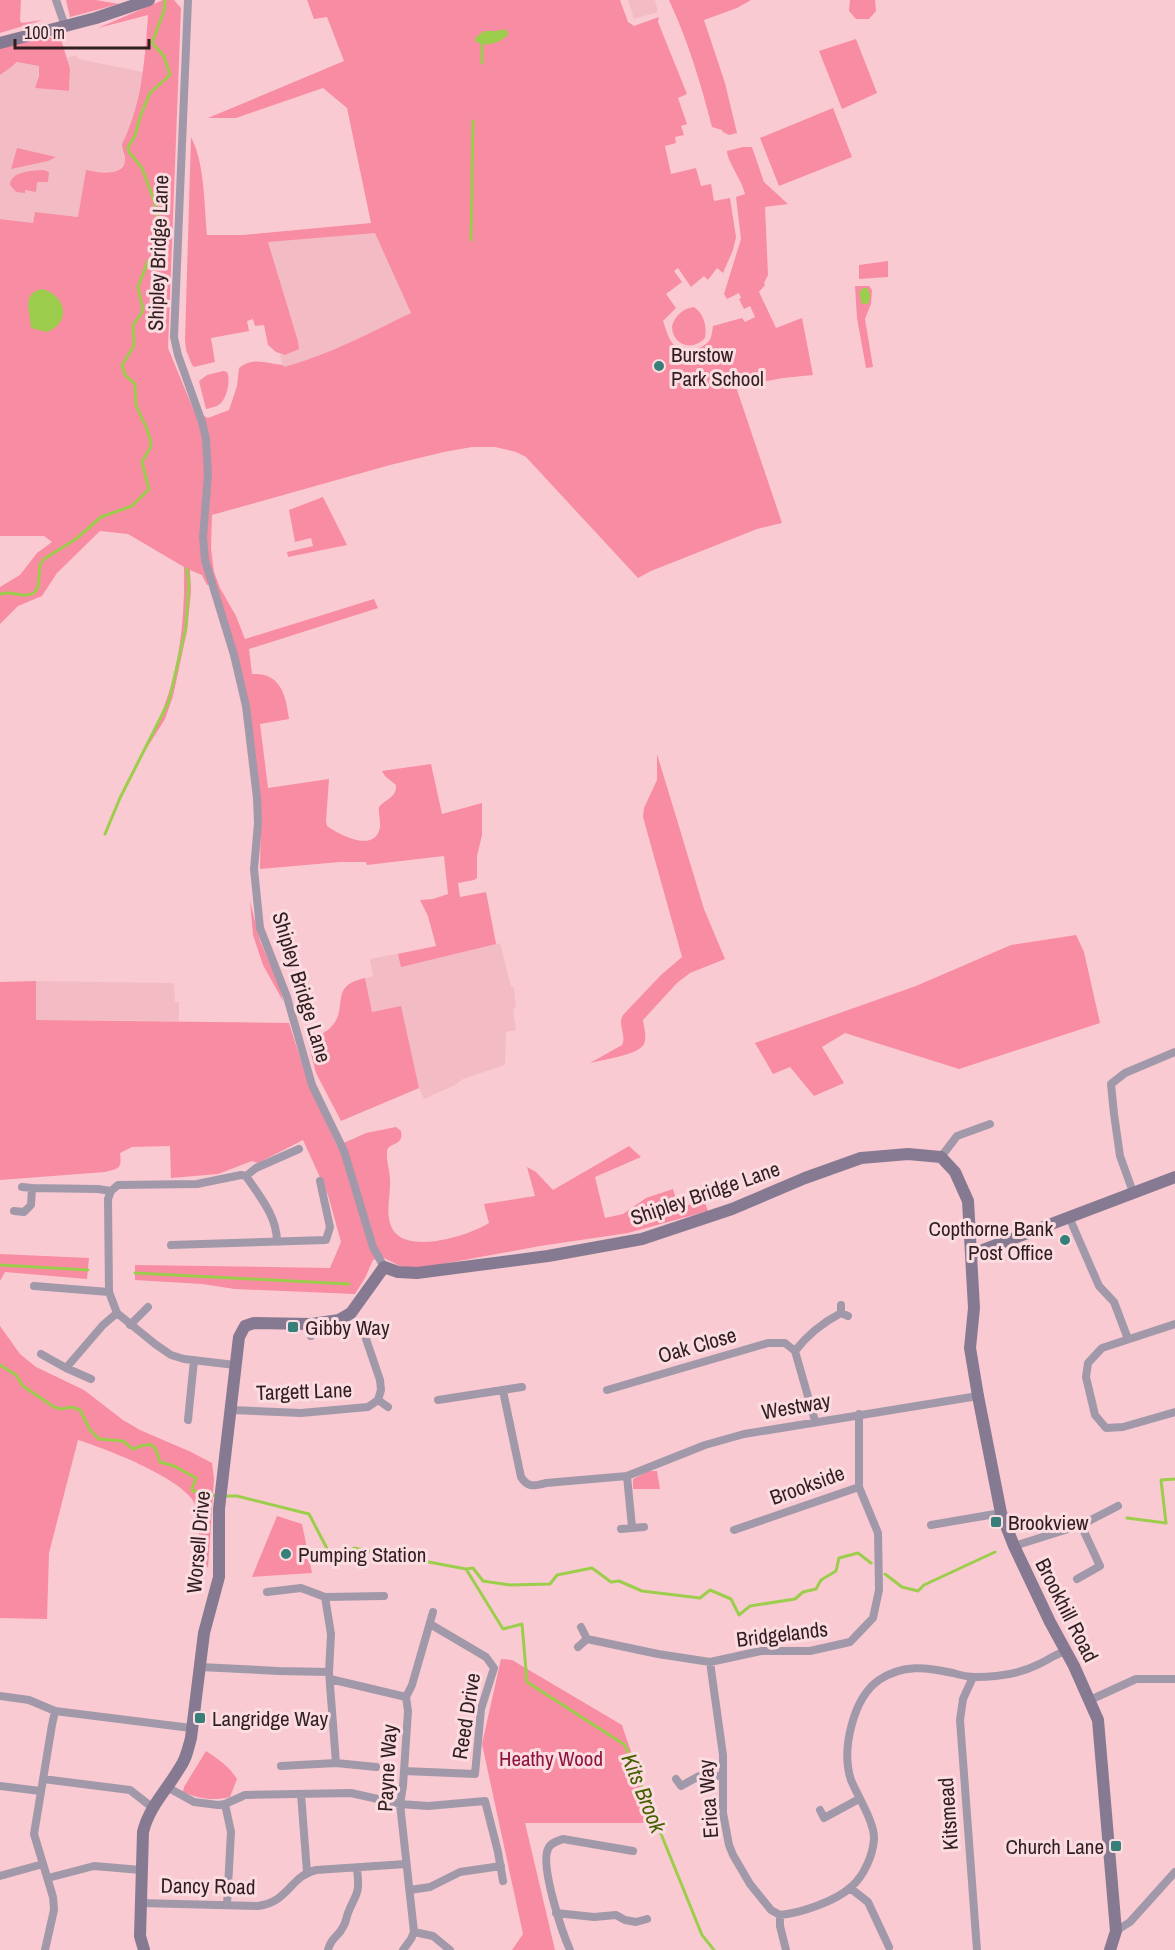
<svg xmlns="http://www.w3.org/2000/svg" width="1175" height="1950" font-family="'Archivo Narrow',sans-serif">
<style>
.built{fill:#f3bcc5}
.green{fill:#f88ca2}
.water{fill:#9dcd4d}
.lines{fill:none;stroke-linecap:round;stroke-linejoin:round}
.stream{stroke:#9dcd4d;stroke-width:3}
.street{stroke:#a199a9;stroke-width:8}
.secondary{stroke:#867a92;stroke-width:12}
.poi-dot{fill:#377f78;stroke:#fbdde1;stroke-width:2}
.labels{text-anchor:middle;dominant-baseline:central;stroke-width:6;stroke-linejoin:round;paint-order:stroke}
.street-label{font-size:21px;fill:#301e21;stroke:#fbdde1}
.poi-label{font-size:21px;fill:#301e21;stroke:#fbdde1;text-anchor:start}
.park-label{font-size:21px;fill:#8f143f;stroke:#fbdde1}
.water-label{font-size:22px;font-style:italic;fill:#446100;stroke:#fbdde1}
</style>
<rect width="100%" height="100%" fill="#facad2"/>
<path class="built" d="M628,0H655L658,12L634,19Z
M77,55L78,59L143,72L132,123L122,145L125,162L119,170L113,172L86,171L79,217L35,212L33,223L0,219V75L10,68L17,62L40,66L35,88L69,91L70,72L67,58Z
M374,229L411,313L331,352L283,368L280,354L282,355L299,344L266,235Z
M486,892L496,944L500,943L511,987H514L516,1008L513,1009L516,1030L506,1032L505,1065L463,1079L455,1085L424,1099L419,1088L401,1007L372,1012L365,978L373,976L370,959L468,940Z
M36,981L174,983L175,1002H179V1021L35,1020Z"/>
<path class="green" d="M0,0H21L20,21L22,23L43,20L0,33Z
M66,0H96L119,4L70,17Z
M163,0H174L181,8L168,348L194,411L208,418L229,410L237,386L239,368C253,356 268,364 283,365L284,367C329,355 369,333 411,313L375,233L268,242L298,341L299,349L285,355L276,352L268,345L264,325L255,326L253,319L247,321L249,331L211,338L215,362L194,367L192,365L186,350L185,340L191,137C205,164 204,205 207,235H243L371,223L347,108L323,88L236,118H208L344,61L327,17L314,19L307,0H620L628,22L634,26L659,17L658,22L687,94L678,98L687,124L681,126L684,135L675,137L676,143L665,146L671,174L696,168L701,186L711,184L714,201L730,198L736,237L733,250L723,273L717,268L708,280L704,276L691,287L678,268L674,271L682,282L666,294L676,308L663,321C666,329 668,338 673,344C682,354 701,351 709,341C712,337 712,331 713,326L742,318L745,322L755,317L750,306L744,309L739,299L741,298L739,293L727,299L724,294L741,239L736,197L745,194C742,180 727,161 727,151L743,147H752L764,182L788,204L765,207L768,275L764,283L765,285L759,292L776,328L802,318L813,375L783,378L736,387L782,523L757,529L651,571L638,578L526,457L516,452L495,447H472L444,452L390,465L212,515L211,549L214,572L220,588L236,616L245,639L374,599L378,608L249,649L252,674C281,672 286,696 289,719L260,724L268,788L329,779L326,821L327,826C338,834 372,852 379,831C382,823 378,815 379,807C386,799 397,797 396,785L385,776L382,771L431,764L442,814L482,803V835L477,856V878L474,880L458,883L460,897L486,892L496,944L401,967L398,954L436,946L428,916L420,900L433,899L448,894L444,856L367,865L366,862H340L260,869L261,806L248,701L213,583L207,585L202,575L190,570L191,592L187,631L173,696L165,719L138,762C147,743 158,724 165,704C181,661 185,612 184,567L128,534L100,531L57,573L42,596L18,606L0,624V587L20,575L37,553L52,542L44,536H0V219L33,223L35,212L78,217L86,170C97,172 125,178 125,159C125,154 122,150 122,144C142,104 145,59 148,15L98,28Z
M669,0H751L737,8L704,20L725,83L737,133L729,135L723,132L722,130L712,127C701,84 688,41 669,0Z
M850,0H875L876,11L869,19H856L849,11Z
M58,36L61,39L70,69L69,91L35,88L39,75V66L17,62L10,68L0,75V47Z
M856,39L877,93L842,109L819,51Z
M833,108L852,157L779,186L760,138Z
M17,148L56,157L48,161L11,169Z
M43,170L49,172L48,182H37L36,192L25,190V193L16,192L10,185C11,171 31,171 43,170Z
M888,261V277L859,279V265Z
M855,286H869L872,290L871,304L865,319L873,367L866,368L857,318Z
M694,307C704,314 707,326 705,338C692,352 672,345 672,326C675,316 683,308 694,307Z
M223,371L227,372C231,380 227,398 220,404C216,407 210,408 206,409L199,381L207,375Z
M323,497L347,545L288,557L287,552L313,546L311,538L295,542L289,510Z
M657,754L704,909L725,959L690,973L677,983L643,1020C644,1027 647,1038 644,1044C639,1055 601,1060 590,1063L622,1045C627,1035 617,1025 623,1015L661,975L682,957L643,817L644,808L657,780Z
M250,901L260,941L280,986L283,1001L263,965L253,935Z
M1076,935L1084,952L1100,1023L959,1069L845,1033L822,1047L844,1083L814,1096L790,1067L773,1074L755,1043L916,986L1011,945Z
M365,978L372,1012L401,1006L419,1088L341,1121L316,1073L307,1039C315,1037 326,1033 332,1026C349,1007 328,986 365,978Z
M36,981V1020L289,1023L307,1080L337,1146L366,1133L396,1127L401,1131C404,1148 388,1141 387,1152C386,1160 390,1171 390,1180C391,1196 384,1215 393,1230C409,1255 470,1235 489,1223L484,1204L535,1196L527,1167L536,1172L553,1190L629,1146L641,1157L595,1177L605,1218L623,1214L646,1198L673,1189L679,1208L704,1200L708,1211L628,1233L540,1246L415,1269L400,1266L382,1257L373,1260L365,1278L355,1294L235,1289L202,1284L135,1280V1265L330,1268L341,1242L328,1195L303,1140L258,1163L252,1161L218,1174L171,1178L170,1146L132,1147L120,1153C122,1169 119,1168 105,1172L0,1180V982Z
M0,1254L89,1258L87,1279L5,1272L0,1281Z
M0,1326L20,1354L36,1367L84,1390L123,1420L140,1430L191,1452L212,1463L214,1479L208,1568C195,1549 201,1529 197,1509C192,1481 104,1448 78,1440L49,1553L47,1619L0,1618Z
M649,1471H657L660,1489H633V1479Z
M277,1516L302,1524L312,1573L252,1577Z
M501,1659L512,1660L622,1725L655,1823H525L555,1950H512L523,1934L482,1744Z
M206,1751C218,1759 230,1767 237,1779L230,1797C212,1801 200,1799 183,1792L184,1787Z"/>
<path class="water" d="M504,29L508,32V35C499,43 486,48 475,41V38L484,31H496Z
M863,288H867C871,292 871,301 867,304H862L859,293Z
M42,289C66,295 72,322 47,332L31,328C31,313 20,294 42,289Z"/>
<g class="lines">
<path class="stream" d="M482,63V41
M471,240L473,121
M0,594C12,590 22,599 34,593L38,587L40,565L44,559L76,539L101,517L132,506L149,489L142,462L150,448L151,442L147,429L136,405L135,384L125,375L122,365L134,346L133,325L143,311L138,287L148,261L161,248L162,245L155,203L142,168L129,152L128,147L135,136L140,117L150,93L170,75L164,56L152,43L164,11L165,0
M105,834L120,798L169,701L186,627L189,583L187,569
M0,1265L88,1270
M135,1273L349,1284
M0,1365L16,1375L23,1386L54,1407L61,1409L72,1407L80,1410L90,1430L99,1439L123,1441L133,1449L144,1445H152L156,1450L160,1462L174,1466L196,1478L192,1489L193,1491L216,1496
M222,1496H237L309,1514L332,1558L346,1557L354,1548L466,1569L473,1568L483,1581L510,1585L550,1584L557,1575L592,1568L611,1582L619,1581L642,1591L700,1598L710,1590L731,1599L739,1615L750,1606L795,1599L803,1592L816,1589L821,1580L836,1571L839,1558L858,1553L871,1563
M1127,1518L1166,1523L1161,1480L1175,1479
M466,1569L503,1629L522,1624L527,1682L625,1745L702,1935L714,1950
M885,1574L902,1587L918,1591L924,1585L995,1552"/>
<path class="street" d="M56,0L65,26
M188,0L174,337L178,355L202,422L206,439L208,475L203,537L205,560L234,655L246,706L257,798L258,823L254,869L260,928L287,997L312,1085L344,1151L373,1247L384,1267
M941,1157L957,1136L990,1124
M246,1176C260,1197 277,1216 277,1242
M22,1187L32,1188
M111,1191L108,1199L109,1292L117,1313L155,1344L171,1355L184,1359L235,1365
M111,1191L118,1185L197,1184L241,1175L246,1176L256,1168L299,1149
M1133,1192L1120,1156L1114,1114L1111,1084L1125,1073L1175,1052
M14,1211L24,1212L31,1205L32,1188L98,1189L111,1191
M1069,1217L1099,1286L1114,1302L1128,1339
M171,1245L326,1240L330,1227L320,1181
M34,1286L109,1292
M841,1305V1313L848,1316
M1175,1324L1102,1348L1088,1363L1086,1377L1095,1415L1106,1428L1123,1427L1175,1412
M130,1325L148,1307
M311,1336L312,1324
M795,1351C808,1334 822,1323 841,1313
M41,1354L66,1368L91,1379
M66,1368L103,1325L117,1313
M607,1390L768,1343H785L795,1351L815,1421
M503,1391L521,1477C528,1488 534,1486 546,1483L627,1476L705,1445L744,1434L978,1396
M378,1400L388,1407
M438,1400L522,1387
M231,1410L301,1413L368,1407L378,1400L381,1390L380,1380L364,1333
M188,1420L194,1360
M627,1476L632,1527
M931,1525L1001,1513
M1081,1525L1118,1506
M621,1529L644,1527
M734,1530L859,1487V1414
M1014,1546L1081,1525L1100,1566L1077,1579
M267,1592L301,1588L325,1597L331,1634L329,1672L336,1763
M325,1597L384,1596
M587,1639L658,1654L710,1662L761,1651H810L850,1642L873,1618L879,1590L878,1533L859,1487
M578,1647L587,1639L581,1627
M710,1662L723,1755V1813L729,1845L733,1855L750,1884L771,1910L780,1915V1926L786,1950
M200,1667L279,1671L329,1672
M973,1677L963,1699L960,1720L977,1950
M330,1679L406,1697L408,1711L403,1786L400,1804L414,1932L411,1939L403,1950
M0,1696L29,1700L55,1711L191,1728
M406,1697L412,1685L433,1612
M1090,1700L1136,1679H1175
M281,1766L336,1763L376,1767
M404,1771L475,1774L481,1709L494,1668L486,1657L430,1624
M43,1779L130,1790L153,1808
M676,1779L681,1786L699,1776H722
M0,1786L40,1791
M167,1787L194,1802L218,1805L225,1804L245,1795L351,1793L400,1804L428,1806L485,1801L498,1852L503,1881
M301,1794L307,1872
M225,1804L231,1832L227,1905
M820,1810L824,1818L859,1799
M0,1876L43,1864
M48,1878L94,1866L141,1870
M850,1888L868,1902L889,1947
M410,1890L430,1887L460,1872L501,1866
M140,1903L258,1906C289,1902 290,1876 316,1870L406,1864
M556,1913L594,1917L616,1915L625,1920L636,1922L647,1919
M780,1915C801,1913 836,1901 851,1887C864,1876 873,1855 874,1839C875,1823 857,1795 851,1780C841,1750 853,1698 879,1680C903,1664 926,1667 953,1673C960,1675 968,1677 975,1677C995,1677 1019,1674 1037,1665C1047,1661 1055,1654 1066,1651
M1116,1931L1130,1922L1175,1872
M414,1932L433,1936L450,1950
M45,1950L54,1910L53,1897L34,1834L52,1725L55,1711
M328,1950C332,1935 338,1938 343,1927C346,1923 346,1918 348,1913C357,1891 360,1895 357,1869
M570,1950C562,1932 540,1866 548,1849C550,1843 557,1841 563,1839L633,1851"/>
<path class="secondary" d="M0,43L96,18L149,0
M972,1254L1175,1177
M144,1950L140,1936L143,1832C149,1807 166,1791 179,1769C186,1760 188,1749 191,1738L204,1633L219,1577V1509L239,1337L245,1326L254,1323L312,1324L339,1320L351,1313L384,1267L398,1272L417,1273L548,1256L642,1239L732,1209L805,1178L861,1158L908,1154L941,1157L955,1172L968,1201L974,1308L970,1348L978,1396L1001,1513L1014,1546L1050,1622L1074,1666L1098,1720L1116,1931L1110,1950"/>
</g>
<g class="poi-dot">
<circle cx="659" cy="366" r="6"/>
<circle cx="1065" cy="1240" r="6"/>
<rect x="287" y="1321" width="12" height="12" rx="3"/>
<rect x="990" y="1516" width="12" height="12" rx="3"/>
<circle cx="286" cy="1554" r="6"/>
<rect x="194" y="1712" width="12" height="12" rx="3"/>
<rect x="1110" y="1840" width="12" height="12" rx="3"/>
</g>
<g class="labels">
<g class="street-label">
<text transform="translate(158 253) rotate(-88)">Shipley Bridge Lane</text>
<text transform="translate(302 987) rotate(73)">Shipley Bridge Lane</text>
<text transform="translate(705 1193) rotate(-19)">Shipley Bridge Lane</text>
<text transform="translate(697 1345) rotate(-16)">Oak Close</text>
<text transform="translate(304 1391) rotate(-2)">Targett Lane</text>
<text transform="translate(796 1406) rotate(-10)">Westway</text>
<text transform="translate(807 1485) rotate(-20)">Brookside</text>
<text transform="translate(198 1542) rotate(-85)">Worsell Drive</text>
<text transform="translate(1067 1610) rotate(63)">Brookhill Road</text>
<text transform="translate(782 1634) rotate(-7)">Bridgelands</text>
<text transform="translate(466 1716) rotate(-81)">Reed Drive</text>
<text transform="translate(387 1768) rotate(-87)">Payne Way</text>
<text transform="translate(708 1799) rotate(-94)">Erica Way</text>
<text transform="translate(948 1814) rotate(-94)">Kitsmead</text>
<text transform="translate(208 1886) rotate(1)">Dancy Road</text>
</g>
<g class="poi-label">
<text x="671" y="354">Burstow<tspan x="671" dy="24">Park School</tspan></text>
<text x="1053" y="1228" text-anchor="end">Copthorne Bank<tspan x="1053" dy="24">Post Office</tspan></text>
<text x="305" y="1327">Gibby Way</text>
<text x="1008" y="1522">Brookview</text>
<text x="298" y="1554">Pumping Station</text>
<text x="212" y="1718">Langridge Way</text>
<text x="1104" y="1846" text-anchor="end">Church Lane</text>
</g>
<g class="park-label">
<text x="551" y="1758">Heathy Wood</text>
</g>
<g class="water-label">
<text transform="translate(644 1793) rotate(68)">Kits Brook</text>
</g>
</g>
<path d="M15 39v9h134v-9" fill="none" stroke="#301e21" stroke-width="3"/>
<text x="24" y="39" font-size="18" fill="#301e21" stroke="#fbdde1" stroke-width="4.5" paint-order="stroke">100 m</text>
</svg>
